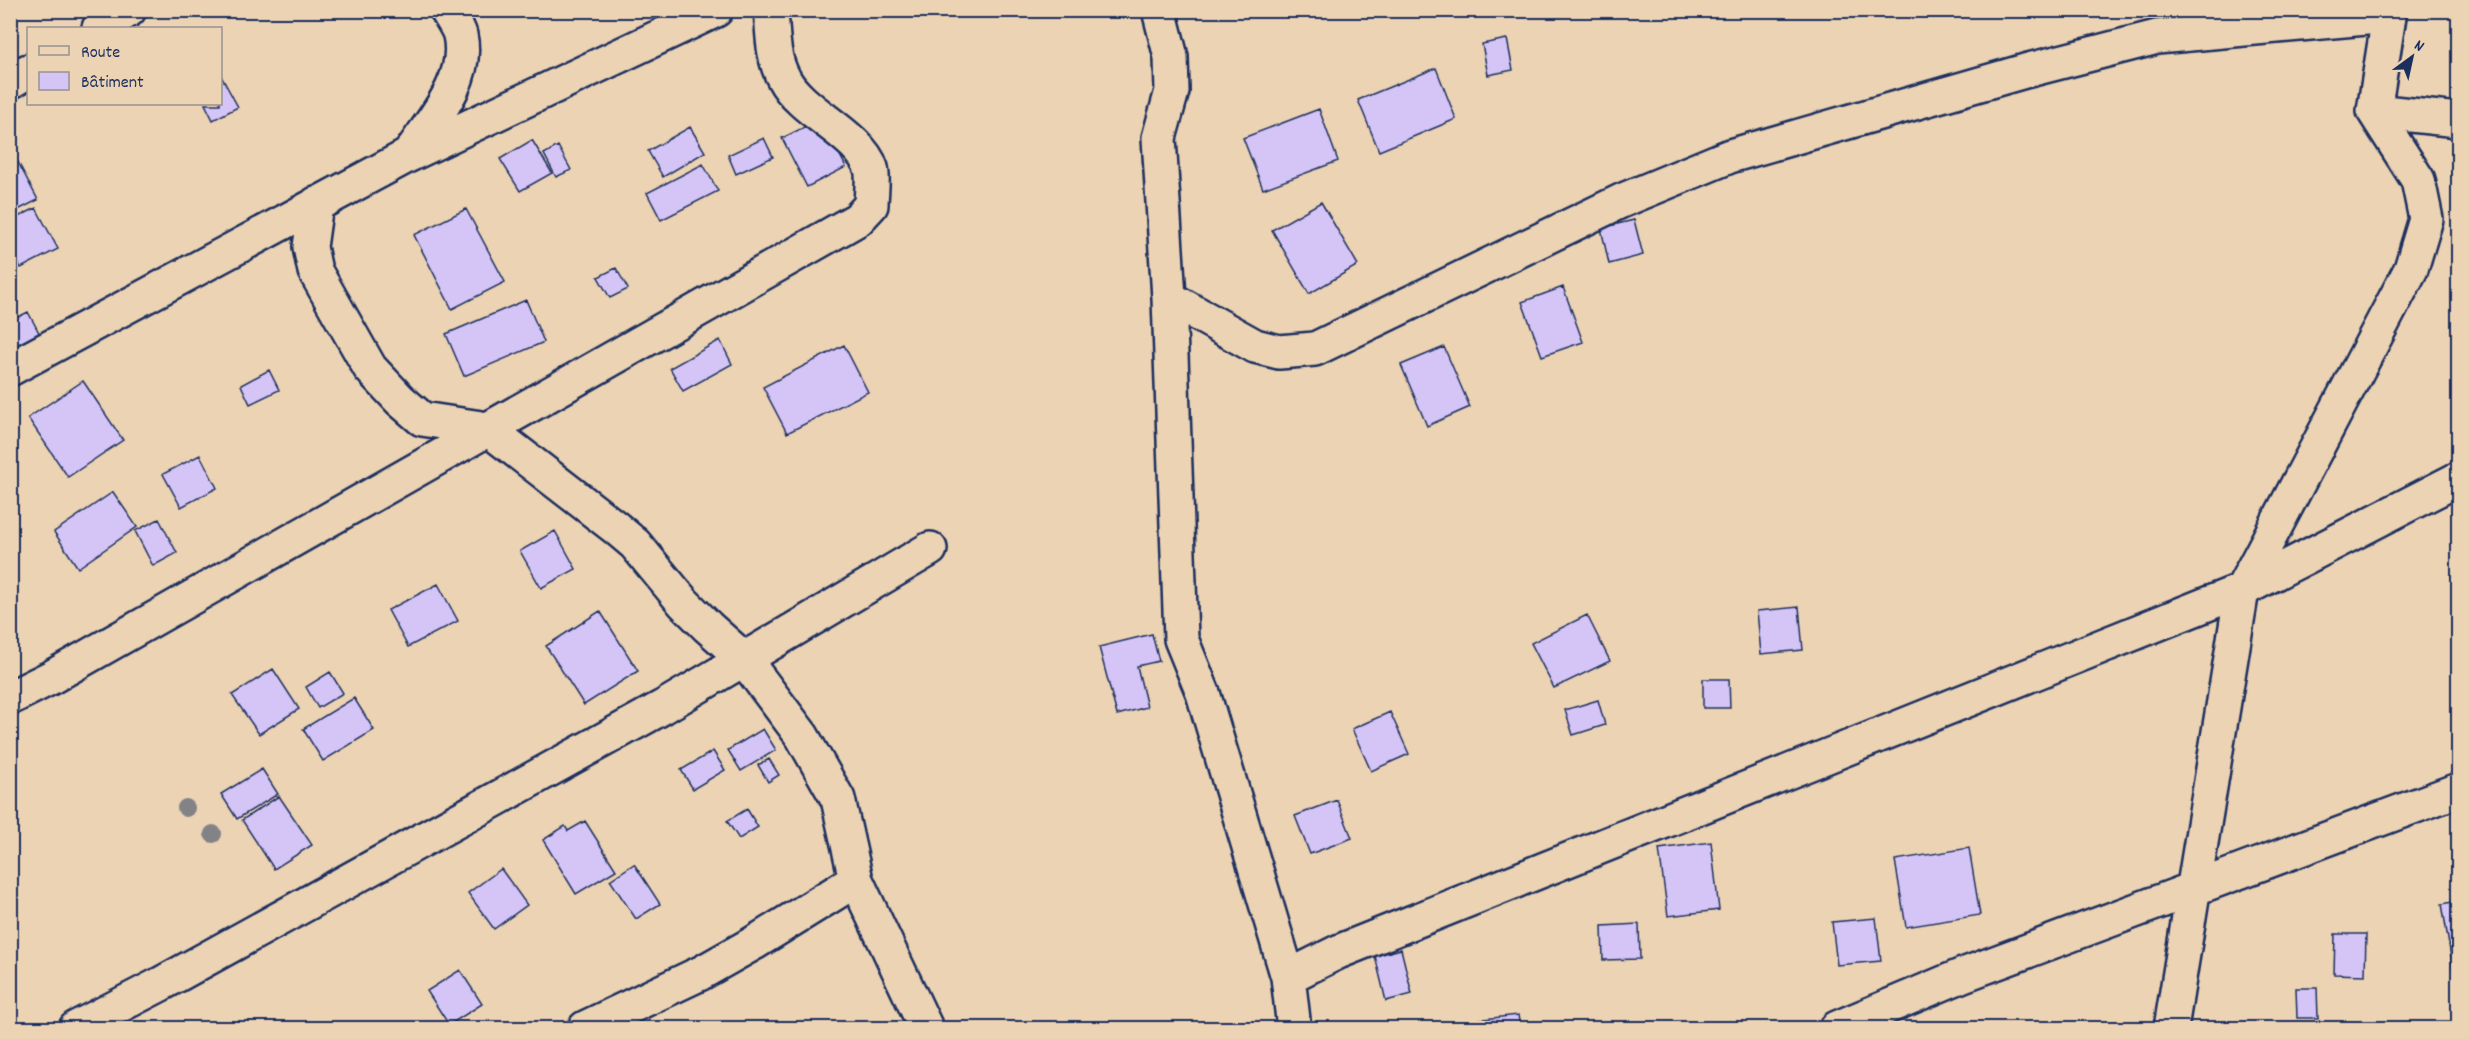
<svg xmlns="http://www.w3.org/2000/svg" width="2469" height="1039" font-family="Dekko,sans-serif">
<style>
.building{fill:#d4c5f6;stroke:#1b2f5e;stroke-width:1.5}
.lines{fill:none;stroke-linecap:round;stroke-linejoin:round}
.street-casing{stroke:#1b2f5e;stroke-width:38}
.street{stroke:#ecd3b4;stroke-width:33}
.tree{fill:#828287}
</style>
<rect width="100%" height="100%" fill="#ecd3b4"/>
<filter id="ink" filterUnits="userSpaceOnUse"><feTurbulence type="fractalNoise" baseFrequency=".0167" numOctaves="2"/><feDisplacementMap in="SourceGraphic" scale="12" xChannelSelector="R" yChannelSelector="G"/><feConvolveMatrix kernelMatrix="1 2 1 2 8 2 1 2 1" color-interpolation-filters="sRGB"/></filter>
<g filter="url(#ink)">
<path class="building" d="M1507,39L1513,70L1488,75L1482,44Z
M1436,68L1456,119L1379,151L1358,100Z
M220,74L238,107L213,120L205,104H220Z
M1319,109L1338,161L1263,189L1243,138Z
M821,119L846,167L807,187L782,138Z
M690,127L705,152L663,177L648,151Z
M764,138L773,157L736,174L728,155Z
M532,140L552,173L520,191L500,159Z
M558,146L571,170L556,177L544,154Z
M10,147L38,200L10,214Z
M703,164L718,191L661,220L647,193Z
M1321,202L1358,265L1309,294L1272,230Z
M36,208L58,249L21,268L10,248V221Z
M466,209L505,282L452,309L414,235Z
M1634,220L1643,255L1609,264L1601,228Z
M616,268L628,289L610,298L598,277Z
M1563,287L1583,342L1542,356L1522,302Z
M526,300L544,342L464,376L446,334Z
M28,312L44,342L18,355L10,340V321Z
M720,340L732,364L683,391L670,368Z
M844,345L868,392L787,433L763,387Z
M1444,347L1470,407L1427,426L1401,365Z
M269,370L279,390L250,404L241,385Z
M83,381L123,440L68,477L28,418Z
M200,455L217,488L181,507L163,474Z
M113,492L137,527L78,568L54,532Z
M159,519L177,553L153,566L135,531Z
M555,531L576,569L541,588L520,551Z
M438,584L458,621L408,647L388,610Z
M1799,607L1803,650L1761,654L1757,611Z
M600,611L638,671L584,705L546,646Z
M1587,615L1610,661L1554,688L1531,643Z
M1152,634L1159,661L1137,666L1147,707L1117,715L1099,647Z
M273,669L299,709L259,734L232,695Z
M330,672L343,693L318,708L306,687Z
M1703,679H1729L1730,708H1703Z
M354,698L374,730L323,761L303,729Z
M1598,700L1605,725L1573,735L1565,710Z
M1390,712L1409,754L1371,771L1352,729Z
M763,729L776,750L741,771L728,750Z
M713,751L725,770L693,789L681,770Z
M769,759L779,775L768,782L758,765Z
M262,769L278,794L237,819L221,794Z
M279,796L312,845L274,869L242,820Z
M1337,800L1352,838L1310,854L1295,816Z
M747,809L758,827L739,839L727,821Z
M585,821L616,870L576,894L543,840L565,826L568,831Z
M1711,842L1719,910L1668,916L1659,849Z
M1969,848L1980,915L1906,927L1895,860Z
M634,864L660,904L636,919L610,880Z
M501,869L527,905L494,929L468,893Z
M2458,901V998L2442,904Z
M1876,918L1881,961L1837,965L1832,922Z
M1639,924L1640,959L1603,960L1602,926Z
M2335,934H2366L2365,975L2334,974Z
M1401,949L1412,994L1386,1001L1375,956Z
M460,970L482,1004L449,1025L427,991Z
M2296,988H2317L2318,1018H2297Z
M1518,1015L1520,1028H1476L1475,1020Z"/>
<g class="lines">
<g class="street-casing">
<path id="street" d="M1159,10L1171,57L1172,91L1159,138L1169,298L1181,639L1203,693L1288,977L1294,1028
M99,28L129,10
M10,82L28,71
M2374,111L2458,120
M409,155C432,120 470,80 460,35C458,27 451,18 447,10
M316,204L310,247L315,271L370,368L400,400L422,419L488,429L616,528L635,544L683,602L708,627L744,659L802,736L838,799L856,880L926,1028
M1169,298L1255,346L1279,352L1315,349L1621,201L1730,156L2025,71L2157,37L2388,16
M10,369L409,155L716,10
M10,698L50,678L858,219L871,205C871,194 874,178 871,168C859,134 801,112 784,79C772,57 773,34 771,10
M1288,977L1338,952L2242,590L2458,479
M76,1028L161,984L663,707L930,549
M585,1028L701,973L754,943L856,880
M1837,1028L1963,975L2458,790
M2171,1028L2242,590L2411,269L2426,219L2418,180L2374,111L2390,10"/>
</g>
<use href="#street" class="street"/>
</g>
<g class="tree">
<circle cx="186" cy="808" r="9"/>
<circle cx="213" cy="834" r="9"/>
</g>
</g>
<rect width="2469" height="1039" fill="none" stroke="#ecd3b4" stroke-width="36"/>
<rect x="18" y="18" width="2433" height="1003" fill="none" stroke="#1b2f5e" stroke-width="2" filter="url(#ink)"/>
<rect x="27" y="27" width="195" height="78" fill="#ecd3b4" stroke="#989192" stroke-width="1.5"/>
<rect x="39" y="46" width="30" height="9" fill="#ecd3b4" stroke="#989192" stroke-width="1.5"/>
<text x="81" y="57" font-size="18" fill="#1b2f5e">Route</text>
<rect x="39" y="72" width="30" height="18" fill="#d4c5f6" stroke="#989192" stroke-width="1.5"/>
<text x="81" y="87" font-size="18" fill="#1b2f5e">Bâtiment</text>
<g transform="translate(2412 57) rotate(33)" stroke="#ecd3b4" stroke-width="4.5" paint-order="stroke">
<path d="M0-4.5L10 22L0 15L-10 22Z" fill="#1b2f5e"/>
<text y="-9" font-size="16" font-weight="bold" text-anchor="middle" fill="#1b2f5e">N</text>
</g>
</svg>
